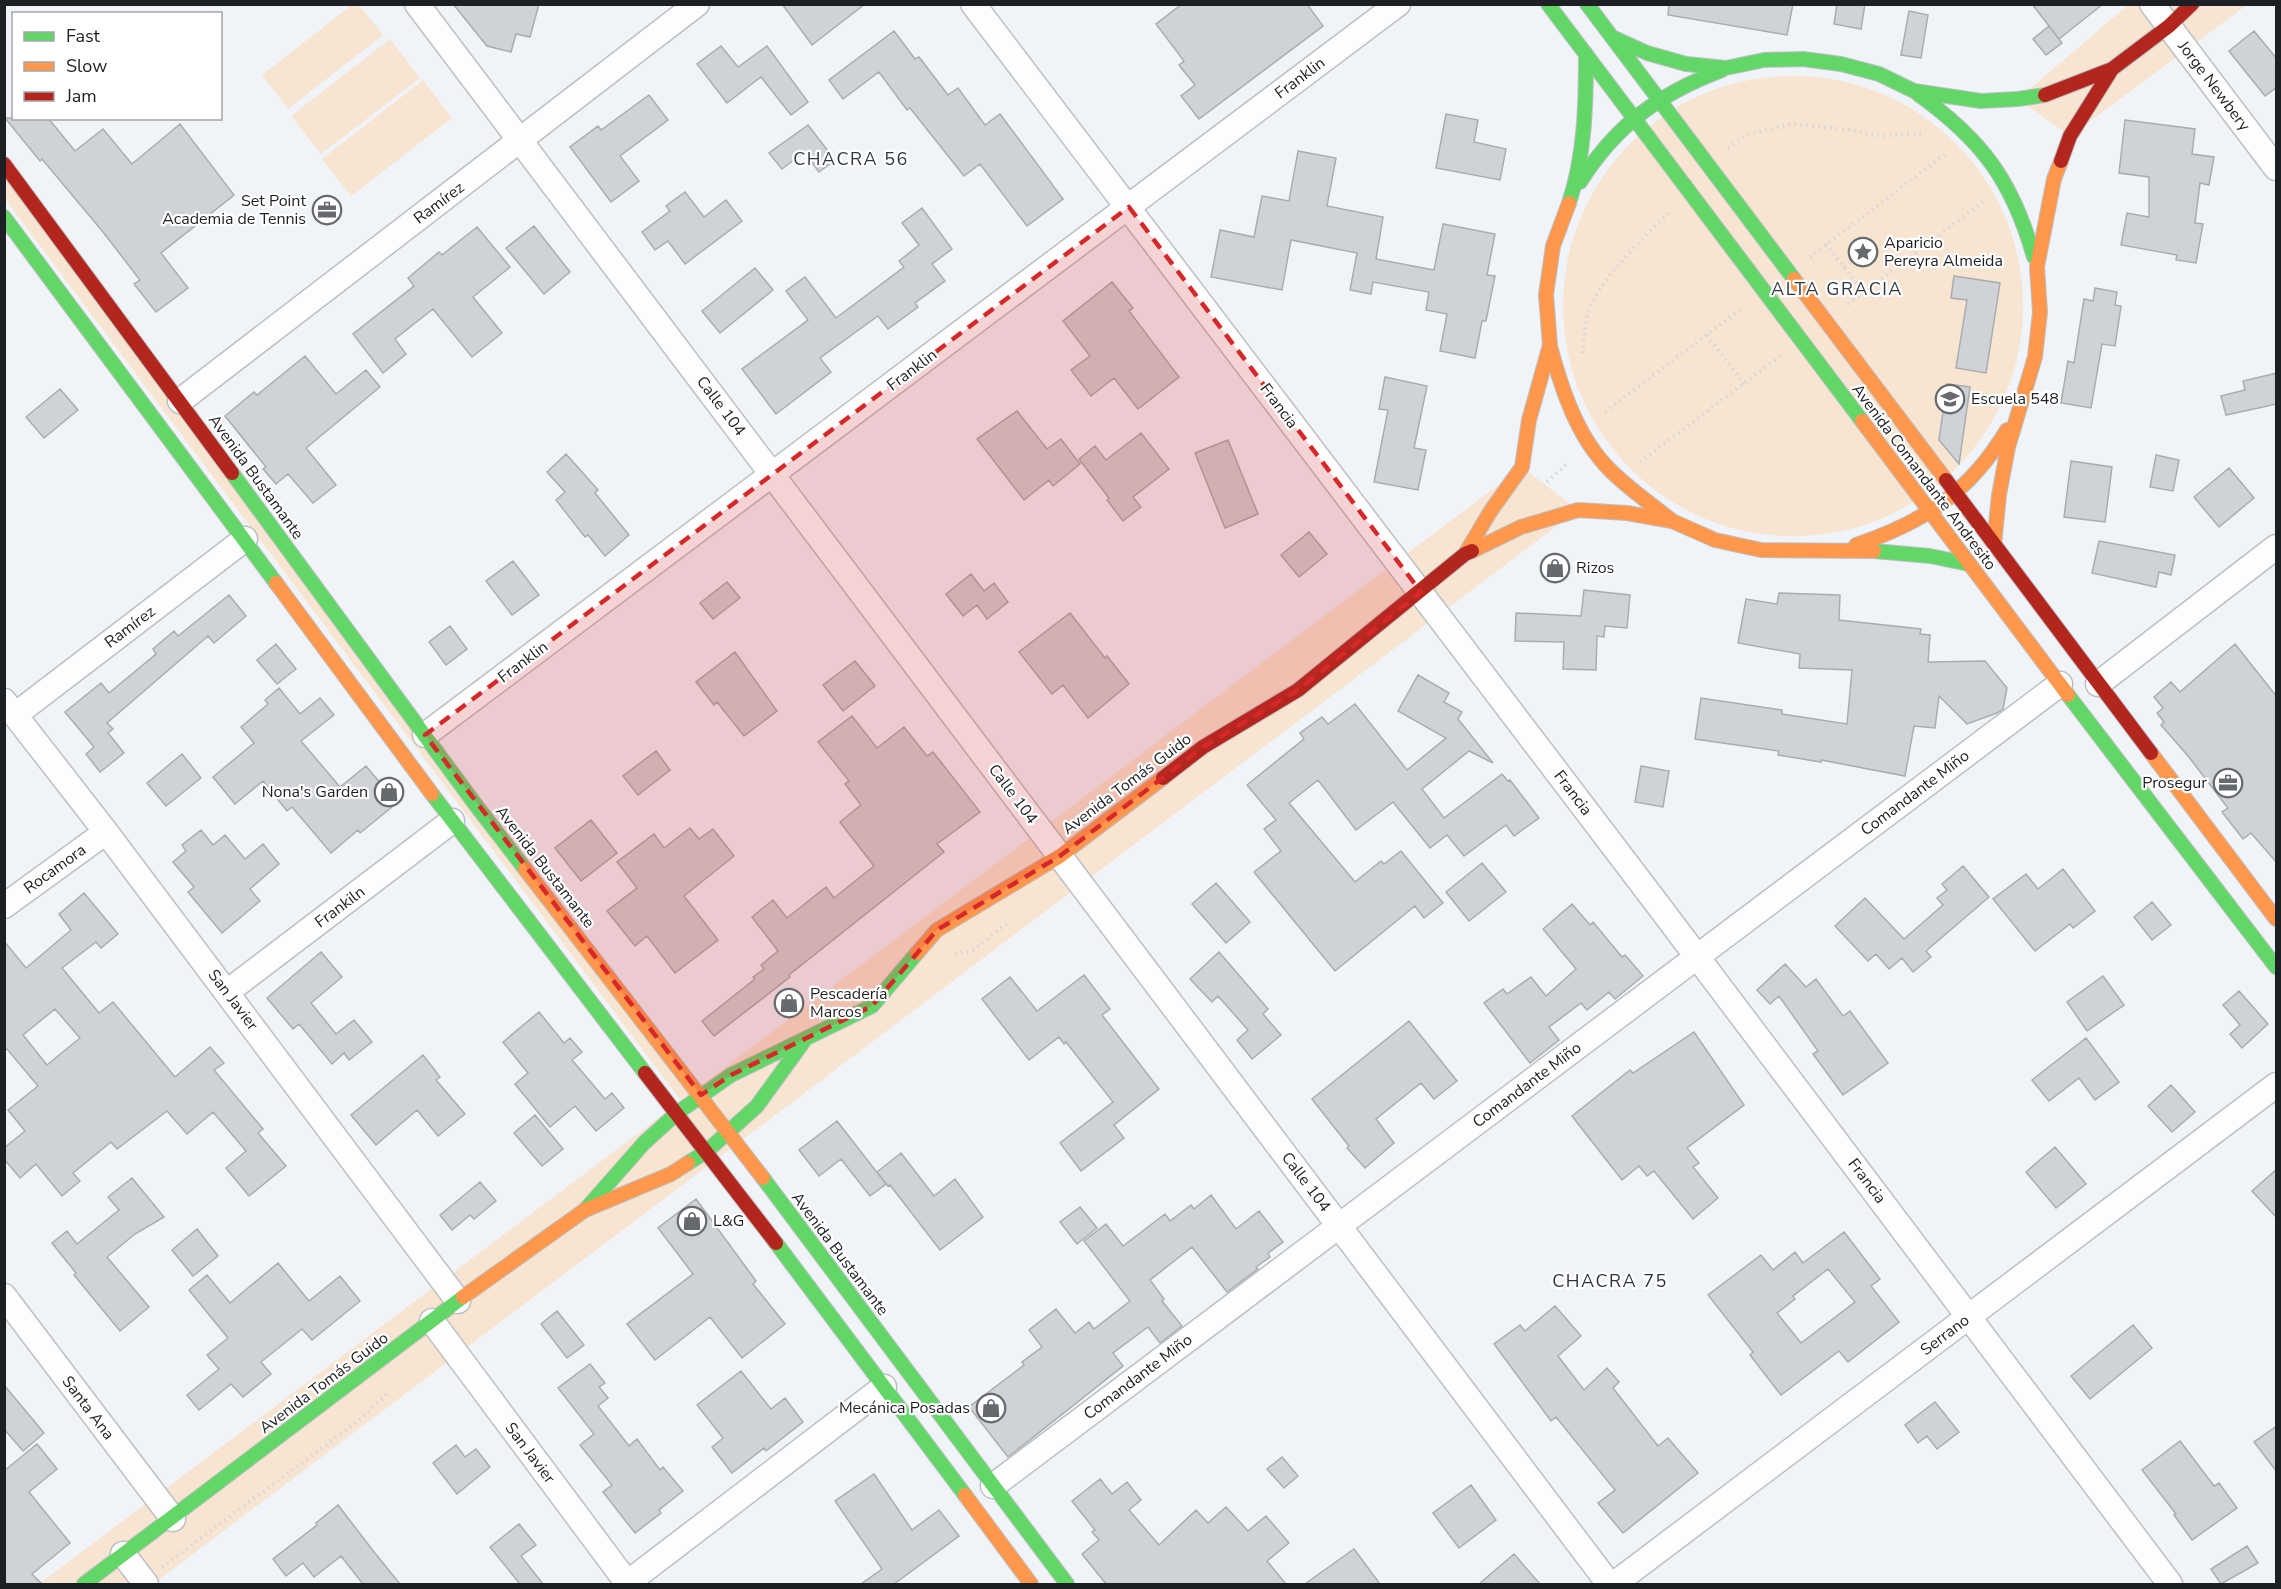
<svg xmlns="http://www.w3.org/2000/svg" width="2281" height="1589" font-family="'Nunito Sans',sans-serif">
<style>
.green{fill:#f7e5d1}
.building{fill:#cfd2d6;stroke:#aaacb0;stroke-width:1.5;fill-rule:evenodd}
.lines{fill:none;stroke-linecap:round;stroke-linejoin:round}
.street-casing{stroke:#bcbfc3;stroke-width:27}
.fast-casing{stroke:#bcbfc3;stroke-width:16}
.slow-casing{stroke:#bcbfc3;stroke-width:16}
.jam-casing{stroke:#bcbfc3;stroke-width:16}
.path{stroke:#d6d7d9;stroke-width:4;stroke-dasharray:1.5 4.5;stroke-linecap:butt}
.street{stroke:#fdfdfe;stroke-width:24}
.fast{stroke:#63d668;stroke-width:14}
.slow{stroke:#ff974d;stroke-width:14}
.jam{stroke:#b3261e;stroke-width:14}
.marked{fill:#d62828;fill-opacity:0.2;stroke:#d62828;stroke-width:4.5;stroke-dasharray:12 8;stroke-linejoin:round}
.labels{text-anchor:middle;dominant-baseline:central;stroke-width:4.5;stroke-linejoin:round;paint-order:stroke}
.street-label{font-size:16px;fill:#1c1f23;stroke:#fff}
.poi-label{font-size:16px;fill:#1c1f23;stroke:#fff;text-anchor:start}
.neighbourhood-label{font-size:18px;letter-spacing:1.5px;fill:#30363e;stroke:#fff}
</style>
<rect width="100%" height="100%" fill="#f0f4f9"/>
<path class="green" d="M353,4L359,5L383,35L288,109L262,75Z
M2128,5H2247L2070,136L2018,99Z
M390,39L420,78L321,154L291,116Z
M1563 306a230 230 0 1 1 460 0a230 230 0 1 1-460 0Z
M423,80L452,118L351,196L322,159Z
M5,178L691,1093L1522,467L1578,510L153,1584H39L681,1101L5,199Z"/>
<path class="building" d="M453,4H539L530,37L516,34L511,52L487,46Z
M782,4H865L812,45Z
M1182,4H1307L1323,26L1199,119L1181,96L1195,85L1179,65L1184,61L1156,24Z
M1669,4H1793L1787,35L1668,15Z
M1837,4H1865L1861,29L1834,24Z
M2032,4H2103L2059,39Z
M1909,11L1928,15L1921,58L1901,55Z
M2049,26L2062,43L2046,55L2033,39Z
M894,31L915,59L919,57L948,95L958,88L985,125L1000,114L1063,199L1027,226L980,164L964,176L910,108L907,110L879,72L843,99L829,80Z
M2254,31L2277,59V87L2265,96L2229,51Z
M721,46L738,67L767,46L808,102L791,115L761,77L727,103L697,64Z
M649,95L668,120L620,156L639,181L611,202L570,147L598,126L601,130Z
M1446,114L1478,120L1474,142L1506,149L1500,180L1436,168Z
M5,118H48L75,151L103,129L132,164L180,124L234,195L161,253L188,288L156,312L134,284L140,280L103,232L42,159L40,161Z
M2125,120L2195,129L2192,154L2214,157L2209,185L2200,183L2195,223L2203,224L2196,263L2176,260L2177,255L2121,245L2127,213L2149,217V177L2119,173Z
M808,125L835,160L819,172L804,152L782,169L769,153Z
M1298,151L1336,158L1327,206L1383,217L1376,259L1434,270L1443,224L1495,234L1487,275L1495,276L1486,321H1482L1475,358L1440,351L1447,314L1426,310L1429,292L1373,282L1371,294L1350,290L1357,253L1291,240L1282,290L1211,277L1220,230L1254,237L1262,196L1289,201Z
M685,192L704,217L726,200L742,221L685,264L668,241L655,250L642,232L670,211L666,206Z
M922,208L952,249L932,264L945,281L915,303L918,307L888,329L878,316L820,358L831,372L776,414L742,369L808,320L786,291L805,277L836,318L904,267L899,261L919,245L902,223Z
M534,226L570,272L544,294L506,248Z
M477,227L510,267L473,297L502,333L472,357L433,309L395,339L406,354L383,373L353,334L414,286L408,278L439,252L442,255Z
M755,268L773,290L720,333L702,311Z
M1954,276L2000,283L1986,373L1956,368L1967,300L1951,298Z
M1112,282L1133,308L1129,311L1179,377L1138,409L1114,378L1091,396L1071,370L1090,356L1063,321Z
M2095,288L2117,292L2115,305L2121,306L2115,346L2102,344L2091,408L2061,403L2068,361L2074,363L2084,299L2093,301Z
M305,356L336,394L366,370L380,387L306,448L336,485L313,503L288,474L276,484L263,469L266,467L225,416L254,392L257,395Z
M2277,373V404L2226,415L2221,396L2245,390L2243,381Z
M1385,377L1427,386L1414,448L1426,450L1418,490L1374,482L1388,410L1379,409Z
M1947,384L1970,387L1959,464L1939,440Z
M60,389L78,410L44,438L26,417Z
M1017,411L1047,449L1061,439L1080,464L1053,486L1049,480L1024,500L977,439Z
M1141,433L1169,469L1133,497L1141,507L1123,521L1107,500L1109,498L1079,459L1095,446L1106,460Z
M1228,440L1258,514L1225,528L1195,453Z
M566,454L598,490L595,493L629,535L605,556L588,535L585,537L556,500L565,492L547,472Z
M2156,455L2179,460L2173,491L2150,487Z
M2071,461L2112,467L2105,522L2064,517Z
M2229,468L2254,498L2219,527L2194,497Z
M1309,532L1327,554L1299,577L1281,555Z
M2099,541L2175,555L2171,575L2159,572L2156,587L2092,573Z
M513,561L539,595L512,615L486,581Z
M971,574L984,591L994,583L1008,602L987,619L977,605L963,616L946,594Z
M727,582L740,598L713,619L700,603Z
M1584,590L1630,595L1627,628L1605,626L1604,637L1597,636L1596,670L1563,669L1564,642L1515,641L1516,613L1581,616Z
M1779,593L1840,595L1839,620L1921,629L1920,634L1930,635L1928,662L1985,661L2007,688L2003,709L1997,713L1967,724L1939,696L1935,728L1914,726L1905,776L1821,760V762L1778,755L1779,751L1695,739L1701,698L1782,710V714L1847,724L1852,670L1799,668L1800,654L1738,643L1746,599L1777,604Z
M229,595L246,616L214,643L208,636L107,723L113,729L108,733L124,753L100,772L86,754L94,747L65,712L101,683L109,693L156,654L153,649L174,631L178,636Z
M1070,613L1105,658L1107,656L1129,684L1088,718L1063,685L1052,694L1019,652Z
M450,626L467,649L446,665L429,642Z
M276,644L296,669L277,684L257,660Z
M2235,644L2277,697V863L2251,833L2243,839L2222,812L2228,808L2188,756L2161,725L2164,722L2157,713L2163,708L2154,697L2171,682L2180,692Z
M735,652L777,711L744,736L717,702L714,705L696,682Z
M855,661L875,686L843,711L823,685Z
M1418,675L1449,693L1444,702L1462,712L1458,719L1493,763L1469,751L1422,789L1444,818L1502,774L1508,781L1510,780L1539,818L1514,836L1506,825L1464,856L1447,835L1430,848L1393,802L1356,830L1318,780L1289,803L1355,882L1381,861L1384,864L1401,851L1443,903L1424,918L1415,906L1335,971L1254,872L1281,851L1264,829L1276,820L1247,785L1304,739L1300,733L1322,717L1328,724L1355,704L1407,770L1446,738L1398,711Z
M279,688L300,714L320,698L334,715L301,741L340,787L366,766L397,803L360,833L358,830L331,853L292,807L287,811L263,781L235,804L213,777L254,743L241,727L268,704L265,700Z
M852,716L877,748L904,727L927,756L933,752L980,812L937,844L944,852L789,975L790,977L714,1036L702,1021L755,979L753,977L764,969L761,965L778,951L752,917L773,900L787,918L826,887L834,898L874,866L840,822L861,805L845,784L849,781L818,742Z
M656,751L670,770L638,795L623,776Z
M182,754L201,778L166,806L147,783Z
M1641,766L1669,771L1663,807L1635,802Z
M591,820L617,853L581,881L555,848Z
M690,828L699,839L713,829L734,856L684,896L718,940L675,973L647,936L635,946L607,911L637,888L617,862L654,834L664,848Z
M201,830L213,845L225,835L245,859L263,844L279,864L250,889L260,901L222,933L188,892L194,887L173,862L186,851L182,845Z
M1482,863L1506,892L1469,921L1446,892Z
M1963,866L1989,897L1926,951L1931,957L1913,972L1902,958L1889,969L1876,954L1868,961L1835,926L1865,898L1904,939L1943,905L1937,898L1947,890L1942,884Z
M2063,869L2095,911L2073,928L2070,924L2035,951L1993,899L2026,874L2038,889Z
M1216,883L1250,922L1226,943L1192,904Z
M84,893L118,934L101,948L96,942L62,968L99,1013L113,1002L175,1077L210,1047L224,1063L214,1070L263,1129L258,1133L286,1166L249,1196L226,1168L246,1151L213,1112L187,1134L167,1111L117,1149L111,1142L73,1173L80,1181L62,1196L36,1164L20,1178L4,1159V1148L25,1131L8,1110L38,1086L7,1049L4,1050V941L26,968L71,930L59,914ZM55,1009L80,1038L47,1065L23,1035Z
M2152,902L2171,925L2152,940L2134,917Z
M1572,904L1590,925L1593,922L1622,957L1625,955L1643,976L1615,999L1609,992L1587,1010L1581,1003L1549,1027L1559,1040L1530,1063L1484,1003L1503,989L1507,994L1531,977L1546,996L1576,969L1543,929Z
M321,952L342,977L311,1003L336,1034L354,1020L372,1042L349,1060L344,1053L332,1064L299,1024L293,1029L267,998Z
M1219,952L1268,1009L1263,1014L1281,1035L1252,1059L1237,1040L1248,1030L1218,996L1212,1002L1190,979Z
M1785,964L1806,987L1816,979L1843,1016L1850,1011L1888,1063L1843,1095L1813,1054L1818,1051L1779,996L1770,1004L1757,990Z
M1084,975L1110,1009L1102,1015L1159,1089L1114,1125L1124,1138L1081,1171L1060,1143L1113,1102L1066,1042L1064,1044L1059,1037L1029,1060L982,999L1010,977L1037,1011Z
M2103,976L2124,1005L2087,1031L2067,1002Z
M2239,991L2268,1024L2242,1048L2230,1034L2240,1025L2223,1005Z
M539,1012L564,1043L570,1038L582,1052L572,1060L605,1099L612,1093L624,1108L596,1131L575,1106L550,1127L515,1084L528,1073L503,1042Z
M1409,1021L1457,1081L1434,1099L1421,1083L1376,1119L1394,1143L1365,1168L1347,1148L1349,1146L1312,1099Z
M1694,1032L1744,1105L1687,1148L1699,1163L1693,1167L1718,1198L1693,1219L1654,1171L1647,1176L1639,1166L1622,1180L1572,1116L1630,1070L1633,1073Z
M2086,1038L2119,1082L2095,1100L2079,1078L2049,1101L2032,1080Z
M423,1055L440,1077L436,1080L465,1114L438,1136L417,1110L376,1145L351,1115Z
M2171,1085L2195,1112L2172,1132L2148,1106Z
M535,1115L563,1149L542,1166L514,1133Z
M837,1121L886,1184L870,1196L841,1159L819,1176L799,1150Z
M2055,1147L2086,1184L2056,1208L2026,1172Z
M901,1153L934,1196L955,1179L983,1217L940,1250L890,1185L888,1186L877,1172Z
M2277,1169V1218L2252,1191Z
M132,1178L164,1217L135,1234L107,1257L149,1307L120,1331L74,1275L76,1273L52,1243L67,1231L77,1244L119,1210L108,1197Z
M480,1182L496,1201L474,1219L470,1215L452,1230L440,1215Z
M1211,1195L1236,1229L1259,1211L1283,1242L1268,1253L1270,1257L1256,1267L1258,1269L1227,1292L1192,1247L1150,1280L1164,1299L1162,1301L1182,1326L1160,1343L1148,1327L1113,1353L1123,1366L1008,1457L969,1407L1024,1365L1022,1362L1042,1347L1029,1330L1056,1309L1075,1333L1089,1322L1094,1329L1130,1301L1084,1241L1106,1224L1123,1246L1165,1214L1170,1221L1191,1205L1194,1209Z
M696,1199L756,1281L753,1284L785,1324L742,1358L710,1317L655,1360L627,1324L693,1274L658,1228Z
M1080,1207L1097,1228L1077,1244L1060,1222Z
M197,1229L218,1256L193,1276L172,1250Z
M1844,1232L1880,1279L1871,1286L1899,1322L1848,1362L1839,1351L1781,1395L1750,1355L1753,1352L1708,1295L1761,1255L1773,1270L1795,1252L1803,1263ZM1828,1269L1855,1302L1801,1343L1777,1313L1795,1299L1793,1296Z
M278,1263L309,1301L340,1276L360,1301L312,1340L302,1329L261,1362L271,1374L243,1397L231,1384L199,1410L187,1395L219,1369L207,1355L228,1338L189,1290L207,1275L230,1303Z
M1555,1306L1581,1336L1558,1356L1584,1390L1607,1368L1619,1382L1613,1388L1658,1446L1668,1438L1698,1473L1623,1533L1598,1503L1615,1490L1556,1417L1551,1421L1494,1344L1520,1325L1525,1331Z
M557,1311L584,1345L567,1358L541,1324Z
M2133,1325L2152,1348L2090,1399L2071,1376Z
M590,1364L605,1383L599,1387L608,1398L598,1406L629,1446L637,1439L660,1470L663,1467L683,1491L659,1510L661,1513L635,1533L603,1492L612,1485L580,1445L594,1434L558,1388Z
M741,1371L771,1409L785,1398L803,1422L766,1451L764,1448L732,1473L712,1447L723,1438L697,1405Z
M4,1385L44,1433L23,1451L4,1429Z
M1935,1402L1959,1432L1937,1449L1927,1436L1918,1443L1905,1425Z
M2277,1426V1472L2254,1442Z
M2180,1441L2214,1486L2219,1483L2237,1508L2192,1540L2174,1515L2176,1514L2142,1470Z
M37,1444L57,1469L29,1492L70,1543L32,1574L42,1584H4V1471Z
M456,1445L465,1457L476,1449L490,1467L457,1494L433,1463Z
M1282,1457L1298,1476L1284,1488L1267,1469Z
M874,1474L912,1530L939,1510L959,1536L894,1584H861L882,1569L835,1501Z
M1100,1479L1112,1494L1127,1482L1141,1500L1129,1510L1159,1545L1196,1510L1208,1523L1226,1507L1248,1531L1266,1516L1289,1543L1267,1561L1286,1584H1106L1082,1554L1099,1540L1092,1532L1095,1530L1072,1501Z
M1471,1485L1496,1520L1459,1548L1433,1513Z
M338,1505L374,1552L400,1584H363L341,1556L314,1577L303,1563L286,1576L273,1559L317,1525L316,1523Z
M519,1524L536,1545L521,1556L543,1584H520L490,1547Z
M2247,1546L2258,1563L2221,1584L2211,1569Z
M1354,1549L1380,1584H1305Z
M1514,1554L1540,1584H1479Z"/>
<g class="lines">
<g class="street-casing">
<path id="street" d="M417,4L1609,1584
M973,4L1658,905L2170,1584
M2152,4L2276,168
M180,401L697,4
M2098,684L2276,547
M4,701L106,832L458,1301
M15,715L245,539
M425,735L1398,4
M4,906L106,832
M227,992L452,821
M4,1296L173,1519
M432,1321L628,1584
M993,1486L2060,684
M123,1554L146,1584
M626,1584L884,1387
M1614,1584L2276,1085"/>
</g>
<g class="fast-casing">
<path id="fast" d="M1548,4L1862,421
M1587,4L1794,279
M1612,37L1647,53L1686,64L1726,68L1764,60L1803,59L1841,64L1879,74L1914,91L1981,101L2018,99L2045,95
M1918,94C1982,140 2012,180 2034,257
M1580,182C1616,125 1659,94 1722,70
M1569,203C1585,155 1586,104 1586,54
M4,217L276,583
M232,473L475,804L525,869
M1874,551L1930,556L1969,564
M2068,695L2276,967
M432,794L645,1073
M688,1163L707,1151L757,1106L804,1041
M763,1178L1067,1584
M585,1210L644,1143L677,1113L731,1075L872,1006L917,953
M776,1243L965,1495
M84,1584L463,1297"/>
</g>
<g class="slow-casing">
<path id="slow" d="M1794,279L1946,480
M1550,346C1562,390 1577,437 1610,470C1629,489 1651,504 1671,520
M1862,421L2068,695
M1856,545C1924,522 1969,493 2007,430
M1994,545L1999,495L2008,447L2035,357L2040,312L2037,267L2054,179L2061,161
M1472,551L1521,527L1578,510L1627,513L1672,521L1715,540L1761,550L1874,551
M1465,554L1490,512L1522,467L1529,420L1550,345L1546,295L1553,246L1569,203
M276,583L432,794
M2151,753L2276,919
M525,869L763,1178
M917,953L937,930L1060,856L1163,778
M463,1297L585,1210L671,1174L688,1163
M965,1495L1031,1584"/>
</g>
<g class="jam-casing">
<path id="jam" d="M2045,95L2112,69L2169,26L2192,4
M2061,161L2070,136L2112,69
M4,164L232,473
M1946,480L2151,753
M1163,778L1203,747L1298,690L1465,554L1472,551
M645,1073L776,1243"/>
</g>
<path class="path" d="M1728,148L1746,135L1792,124L1845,129L1880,136L1924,133
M1826,244L1864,293
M1810,257L1948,152
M1844,267L1858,257
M1848,304L1983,202
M1707,335L1744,384
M1583,353C1584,337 1584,318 1592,303C1607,272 1646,236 1670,211
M1605,412L1742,308
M1640,462L1780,356
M1547,482L1568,463
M955,954L972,951L1009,922
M162,1567L358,1421L387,1394"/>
<use href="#street" class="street"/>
<use href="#fast" class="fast"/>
<use href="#slow" class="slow"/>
<use href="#jam" class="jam"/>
</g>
<path class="marked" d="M1129,207L1421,592L1298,690L1203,747L1060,856L937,930L872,1006L731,1075L701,1095L425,735Z"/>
<defs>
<g id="office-ring" transform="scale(1.5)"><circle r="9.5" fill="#fff" stroke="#666a6e" stroke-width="1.5"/><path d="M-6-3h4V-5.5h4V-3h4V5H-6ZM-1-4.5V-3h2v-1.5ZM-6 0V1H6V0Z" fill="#666a6e"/></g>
<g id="sight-ring" transform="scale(1.5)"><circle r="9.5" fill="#fff" stroke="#666a6e" stroke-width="1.5"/><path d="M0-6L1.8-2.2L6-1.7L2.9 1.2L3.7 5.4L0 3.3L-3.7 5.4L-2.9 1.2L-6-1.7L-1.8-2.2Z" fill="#666a6e"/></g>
<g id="school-ring" transform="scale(1.5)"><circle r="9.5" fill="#fff" stroke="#666a6e" stroke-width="1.5"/><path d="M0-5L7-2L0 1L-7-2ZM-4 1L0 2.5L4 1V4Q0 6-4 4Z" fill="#666a6e"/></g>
<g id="shop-ring" transform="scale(1.5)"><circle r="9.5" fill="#fff" stroke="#666a6e" stroke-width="1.5"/><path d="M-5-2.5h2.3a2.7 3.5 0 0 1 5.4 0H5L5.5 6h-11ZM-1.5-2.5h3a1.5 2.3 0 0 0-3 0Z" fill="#666a6e"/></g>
</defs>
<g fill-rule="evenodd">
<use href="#office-ring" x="327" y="210"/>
<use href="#sight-ring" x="1863" y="252"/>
<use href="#school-ring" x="1950" y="399"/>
<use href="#shop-ring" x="1555" y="568"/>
<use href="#office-ring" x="2228" y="783"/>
<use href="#shop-ring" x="389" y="792"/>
<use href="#shop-ring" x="789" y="1003"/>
<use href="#shop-ring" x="692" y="1221"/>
<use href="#shop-ring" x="991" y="1408"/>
</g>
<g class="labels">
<g class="street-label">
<text transform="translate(1300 78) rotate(-37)">Franklin</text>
<text transform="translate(2214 86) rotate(53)">Jorge Newbery</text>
<text transform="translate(439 203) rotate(-37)">Ramírez</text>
<text transform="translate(912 370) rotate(-37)">Franklin</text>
<text transform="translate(721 406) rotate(53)">Calle 104</text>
<text transform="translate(1279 406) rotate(53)">Francia</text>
<text transform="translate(256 477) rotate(54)">Avenida Bustamante</text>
<text transform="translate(1924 477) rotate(53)">Avenida Comandante Andresito</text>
<text transform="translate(130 627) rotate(-37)">Ramírez</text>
<text transform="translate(523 662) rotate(-37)">Franklin</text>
<text transform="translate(1127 784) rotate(-37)">Avenida Tomás Guido</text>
<text transform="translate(1573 793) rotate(53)">Francia</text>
<text transform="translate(1915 793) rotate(-37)">Comandante Miño</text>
<text transform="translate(1013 794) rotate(53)">Calle 104</text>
<text transform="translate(545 867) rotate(52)">Avenida Bustamante</text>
<text transform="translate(55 869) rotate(-36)">Rocamora</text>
<text transform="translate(340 907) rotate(-37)">Frankiln</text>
<text transform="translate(233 1000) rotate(53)">San Javier</text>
<text transform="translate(1527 1085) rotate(-37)">Comandante Miño</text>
<text transform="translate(1867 1181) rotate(53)">Francia</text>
<text transform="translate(1306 1182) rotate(53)">Calle 104</text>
<text transform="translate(840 1254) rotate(53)">Avenida Bustamante</text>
<text transform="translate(1945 1335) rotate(-37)">Serrano</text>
<text transform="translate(1138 1377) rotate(-37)">Comandante Miño</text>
<text transform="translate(324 1383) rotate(-37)">Avenida Tomás Guido</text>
<text transform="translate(88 1408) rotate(53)">Santa Ana</text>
<text transform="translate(530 1453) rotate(53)">San Javier</text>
</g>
<g class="poi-label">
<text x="306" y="201" text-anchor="end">Set Point<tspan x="306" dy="18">Academia de Tennis</tspan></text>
<text x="1884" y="243">Aparicio<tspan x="1884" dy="18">Pereyra Almeida</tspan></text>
<text x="1971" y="399">Escuela 548</text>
<text x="1576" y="568">Rizos</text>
<text x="2207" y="783" text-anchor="end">Prosegur</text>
<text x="368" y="792" text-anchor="end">Nona's Garden</text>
<text x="810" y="994">Pescadería<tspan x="810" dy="18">Marcos</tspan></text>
<text x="713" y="1221">L&amp;G</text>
<text x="970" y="1408" text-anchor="end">Mecánica Posadas</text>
</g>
<g class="neighbourhood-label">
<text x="851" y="159">CHACRA 56</text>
<text x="1837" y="289">ALTA GRACIA</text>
<text x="1610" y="1281">CHACRA 75</text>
</g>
</g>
<rect width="2281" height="1589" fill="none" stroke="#1c1f23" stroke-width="12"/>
<rect x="12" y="12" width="210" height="108" fill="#ffffff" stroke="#a4a5a7" stroke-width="1.5"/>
<rect x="24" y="32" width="30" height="9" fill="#63d668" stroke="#a4a5a7" stroke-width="1.5"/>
<text x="66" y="42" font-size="18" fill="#1c1f23">Fast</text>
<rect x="24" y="62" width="30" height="9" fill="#ff974d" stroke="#a4a5a7" stroke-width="1.5"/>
<text x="66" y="72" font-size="18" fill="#1c1f23">Slow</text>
<rect x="24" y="92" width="30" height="9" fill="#b3261e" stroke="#a4a5a7" stroke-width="1.5"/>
<text x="66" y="102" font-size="18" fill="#1c1f23">Jam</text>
</svg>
